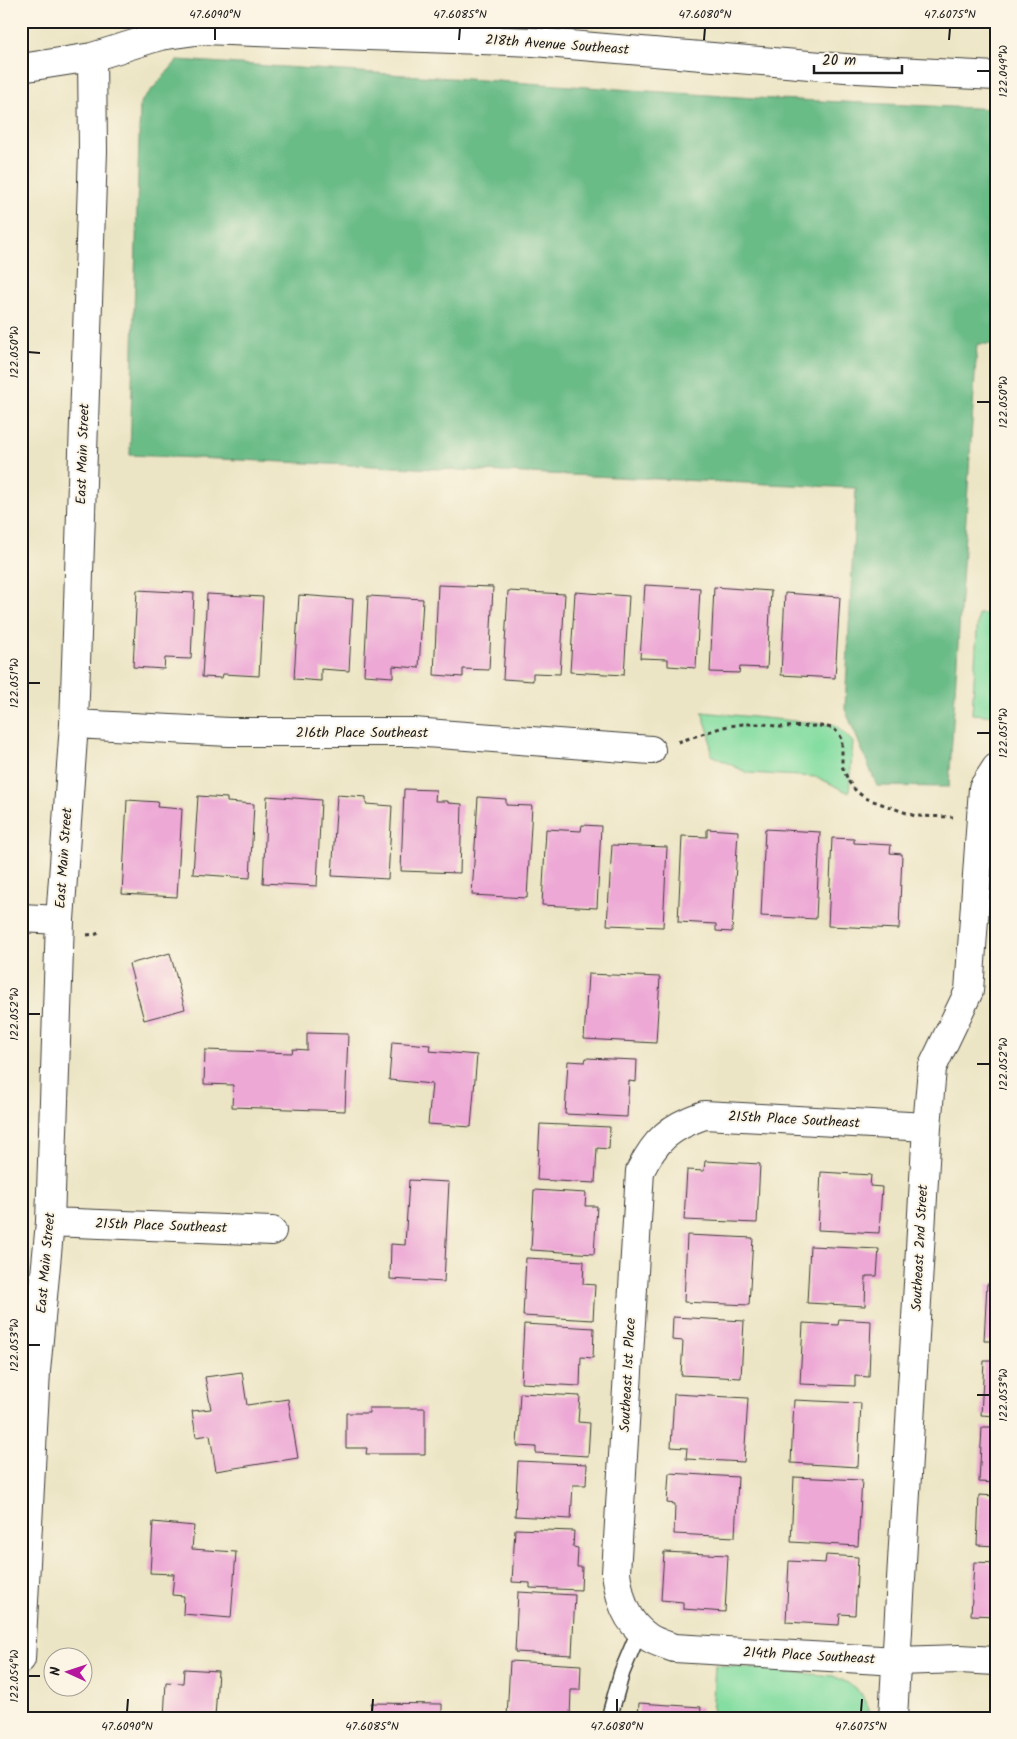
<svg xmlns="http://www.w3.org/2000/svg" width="1017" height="1739" font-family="Kalam,sans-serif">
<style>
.green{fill:#84dda1;stroke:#507c5e}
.forest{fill:#6bbc87;stroke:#446c52}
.building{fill:#eda8d5}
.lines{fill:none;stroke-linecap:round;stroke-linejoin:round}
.service-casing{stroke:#3b3a35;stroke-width:18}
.minor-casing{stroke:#3b3a35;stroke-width:30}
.path{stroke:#3b3a35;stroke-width:3;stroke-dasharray:4 4;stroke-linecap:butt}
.service{stroke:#fff;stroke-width:15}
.minor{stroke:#fff;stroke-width:28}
.ticks{fill:none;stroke:#1c1c1c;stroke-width:2}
.labels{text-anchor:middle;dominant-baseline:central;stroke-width:4;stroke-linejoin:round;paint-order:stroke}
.street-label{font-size:14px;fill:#1c1c1c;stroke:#fcf5e5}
.neatline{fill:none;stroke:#1c1c1c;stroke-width:2}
.ticks-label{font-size:12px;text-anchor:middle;fill:#1c1c1c}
</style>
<rect width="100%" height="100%" fill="#fcf5e5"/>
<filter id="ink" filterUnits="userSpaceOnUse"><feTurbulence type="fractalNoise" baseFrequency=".02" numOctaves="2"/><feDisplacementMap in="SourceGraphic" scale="10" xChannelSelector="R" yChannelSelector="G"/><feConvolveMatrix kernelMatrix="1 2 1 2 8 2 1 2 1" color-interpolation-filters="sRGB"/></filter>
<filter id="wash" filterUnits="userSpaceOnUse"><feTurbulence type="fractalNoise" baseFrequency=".0096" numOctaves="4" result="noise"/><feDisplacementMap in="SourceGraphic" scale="20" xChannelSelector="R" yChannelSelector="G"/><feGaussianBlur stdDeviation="1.12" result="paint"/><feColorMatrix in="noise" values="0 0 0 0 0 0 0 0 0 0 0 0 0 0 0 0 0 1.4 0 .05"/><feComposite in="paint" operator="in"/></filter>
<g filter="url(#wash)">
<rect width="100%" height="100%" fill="#ece5c5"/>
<path class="green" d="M978,614H996V716L972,714Z
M702,712L836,725L853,742L849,793L817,777L748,773L711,755L710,736Z
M715,1665L833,1676C853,1684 869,1695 870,1718H712Z"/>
<path class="forest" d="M178,60L754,98L996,109V344H977L949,787L877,786L845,709L856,488L130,455L140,103Z"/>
<g id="blocks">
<path class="building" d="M438,585L493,587L489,670L463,669V677L434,675Z
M645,585L700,588L696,668L668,666V659L640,658Z
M714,587L771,591L767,668L740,667L739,673L710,672Z
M137,590L194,593L191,659L165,658L164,669L133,667Z
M508,591L565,594L560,674L533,673V681L503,679Z
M575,592L629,596L624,675L570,672Z
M785,593L840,597L835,678L781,675Z
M207,594L263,597L259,676L223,674L222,678L202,677Z
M299,595L353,599L349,671L321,669V681L294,679Z
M368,596L423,599L419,668L393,666V677L364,675Z
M404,789L436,790L435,801H448V803L462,804L460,873L401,871Z
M337,795L366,797V804L392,806L388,879L332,876Z
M198,796L227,798V802L254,804L250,878L193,874Z
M267,796L321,800L317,886L263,883Z
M478,797L506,799V805L532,806L527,898L472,895Z
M127,800L158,802L157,807L182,809L177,897L122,894Z
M582,825L601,826L597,908L542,905L546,829L581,831Z
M707,829L738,831L732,932L716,931V924L678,922L682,836L707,837Z
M765,829L820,832L816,919L761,916Z
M832,838L854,839V843L891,845L890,853L902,854L899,929L828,926Z
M612,845L667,847L663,927L607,925Z
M170,953L185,1009L144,1020L129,964Z
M588,974L660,977L656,1043L584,1039Z
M307,1033L348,1034L345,1111L232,1107L233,1085L204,1084L205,1050L292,1053L293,1049L307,1050Z
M392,1042L430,1045L429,1051L477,1055L471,1127L428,1124L432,1084L389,1080Z
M586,1058L637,1060L636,1082L629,1081L627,1117L565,1114L568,1061L585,1062Z
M540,1124L610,1127L609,1149L597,1148L595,1183L537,1180Z
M992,1150H996V1182L991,1181Z
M705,1161L760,1164L757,1223L684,1220L687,1170L704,1171Z
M821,1172L871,1175L870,1186L882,1187L879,1233L818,1230Z
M409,1180L449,1182L444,1282L390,1279L391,1244L405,1245Z
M534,1190L586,1193L585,1206H597L594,1254L531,1250Z
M687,1235L753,1238L749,1305L684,1302Z
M810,1246L879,1249L877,1276H866L865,1306L807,1303Z
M526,1258L584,1261L583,1284L595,1285L593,1320L523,1316Z
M987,1284H996V1341H984Z
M673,1317L744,1321L741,1378L681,1375L683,1341L672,1340Z
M839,1319L871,1321L869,1377L855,1376V1386L800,1384L803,1323L838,1325Z
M524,1324L594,1328L593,1358L581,1357L580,1386L521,1383Z
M984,1361H996V1416L981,1415Z
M242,1372L247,1405L288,1399L298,1458L216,1471L210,1435L196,1437L192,1411L211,1409L205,1377Z
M520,1393L580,1396L578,1422L590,1423L588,1456L536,1453V1447L517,1446Z
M674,1394L748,1398L744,1462L686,1459L687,1448L671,1447Z
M794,1400L861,1403L858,1467L791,1463Z
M369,1408H425V1454H366L367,1448H346V1413H369Z
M982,1427H996V1483L979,1482Z
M518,1461L587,1464L586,1485H573L571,1519L515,1516Z
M669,1473L738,1477L735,1537L674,1534L675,1504L667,1503Z
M794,1477L862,1480L858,1546L791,1542Z
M979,1495L996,1496V1546L977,1545Z
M153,1522L194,1526L192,1549L236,1552L231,1618L183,1614L184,1596L172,1595L174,1574L150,1573Z
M515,1529L574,1531L573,1547L578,1548L577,1567H582L581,1590L530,1588V1583L512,1582Z
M664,1552L728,1555L725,1612L683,1609V1602L661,1600Z
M826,1555L858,1557L855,1615L840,1614L839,1625L786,1622L789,1561L825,1563Z
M974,1562L996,1563V1616L971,1615Z
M518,1592L575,1595L572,1655L515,1652Z
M510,1661L581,1665L580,1690H571L570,1718H507Z
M184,1669L218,1671L215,1718H164L166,1682L183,1683Z
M371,1703L442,1704V1718H371Z
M639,1703L701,1707L700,1718H638Z"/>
</g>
</g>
<g filter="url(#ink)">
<use href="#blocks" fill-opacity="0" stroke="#3b3a35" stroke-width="1"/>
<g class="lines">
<g class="service-casing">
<path id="service" d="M609,1718L622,1672L640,1629"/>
</g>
<g class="minor-casing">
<path id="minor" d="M21,68L92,57L160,36L203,30L534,42L857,69L996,76
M74,724L229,732H413L651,750
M21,918L60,920
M927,1127L704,1115C670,1127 656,1139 640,1171L616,1573C620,1600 625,1621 648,1637C655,1642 666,1645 674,1648L897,1661L960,1659L996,1661
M50,1222L272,1231
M21,1659L36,1371L50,1222L60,920L74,724L93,151L92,57
M893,1718L927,1127L932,1068L969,991L983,788L996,768"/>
</g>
<path class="path" d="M678,742L723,727L743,724H764L780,727L820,726L833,728L839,734L842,739V766L849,782L856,791L865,798L915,816L953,817
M87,935L97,934L100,931"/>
<use href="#service" class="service"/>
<use href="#minor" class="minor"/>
</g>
</g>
<path class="ticks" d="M215,40V28M459,40L460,28M704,40L705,28M949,40L950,28M977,71H990M28,352L40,353M977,402H990M28,683H40M977,733H990M28,1014H40M977,1064H990M28,1345H40M977,1395H990M28,1676H40M127,1712L128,1699M372,1712L373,1699M617,1712V1699M861,1712L862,1699"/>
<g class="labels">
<g class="street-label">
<text transform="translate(557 45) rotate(4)">218th Avenue Southeast</text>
<text transform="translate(83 454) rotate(-88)">East Main Street</text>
<text x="362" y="733">216th Place Southeast</text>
<text transform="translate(64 858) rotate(-86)">East Main Street</text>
<text transform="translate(794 1120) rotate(3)">215th Place Southeast</text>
<text transform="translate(161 1226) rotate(2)">215th Place Southeast</text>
<text transform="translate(920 1248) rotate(-87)">Southeast 2nd Street</text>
<text transform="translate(46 1263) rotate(-85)">East Main Street</text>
<text transform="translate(628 1375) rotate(-87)">Southeast 1st Place</text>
<text transform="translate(809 1656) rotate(3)">214th Place Southeast</text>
</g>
</g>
<rect width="1017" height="1739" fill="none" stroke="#fcf5e5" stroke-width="55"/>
<g transform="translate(68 1672) rotate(273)"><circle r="24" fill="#fcf5e5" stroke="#a29e95"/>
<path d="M0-4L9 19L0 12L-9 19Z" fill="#b5179e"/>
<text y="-8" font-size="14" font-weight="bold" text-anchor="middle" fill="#1c1c1c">N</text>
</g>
<path d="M814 65v8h88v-8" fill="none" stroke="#1c1c1c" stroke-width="2.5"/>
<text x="822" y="65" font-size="15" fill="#1c1c1c" stroke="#fcf5e5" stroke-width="4" paint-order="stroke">20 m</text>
<rect x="28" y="28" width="962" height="1684" class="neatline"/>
<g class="ticks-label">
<text x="215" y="18">47.6090°N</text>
<text x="460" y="18">47.6085°N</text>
<text x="705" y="18">47.6080°N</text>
<text x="950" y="18">47.6075°N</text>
<text transform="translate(1003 71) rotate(-90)" y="4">122.049°W</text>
<text transform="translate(14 352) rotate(-90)" y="4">122.050°W</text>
<text transform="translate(1003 402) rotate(-90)" y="4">122.050°W</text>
<text transform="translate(14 683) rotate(-90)" y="4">122.051°W</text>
<text transform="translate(1003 733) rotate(-90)" y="4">122.051°W</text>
<text transform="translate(14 1014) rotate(-90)" y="4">122.052°W</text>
<text transform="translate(1003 1064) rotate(-90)" y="4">122.052°W</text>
<text transform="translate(14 1345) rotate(-90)" y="4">122.053°W</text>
<text transform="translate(1003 1395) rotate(-90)" y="4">122.053°W</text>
<text transform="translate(14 1676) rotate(-90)" y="4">122.054°W</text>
<text x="127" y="1730">47.6090°N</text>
<text x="372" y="1730">47.6085°N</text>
<text x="617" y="1730">47.6080°N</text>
<text x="861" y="1730">47.6075°N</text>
</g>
</svg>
